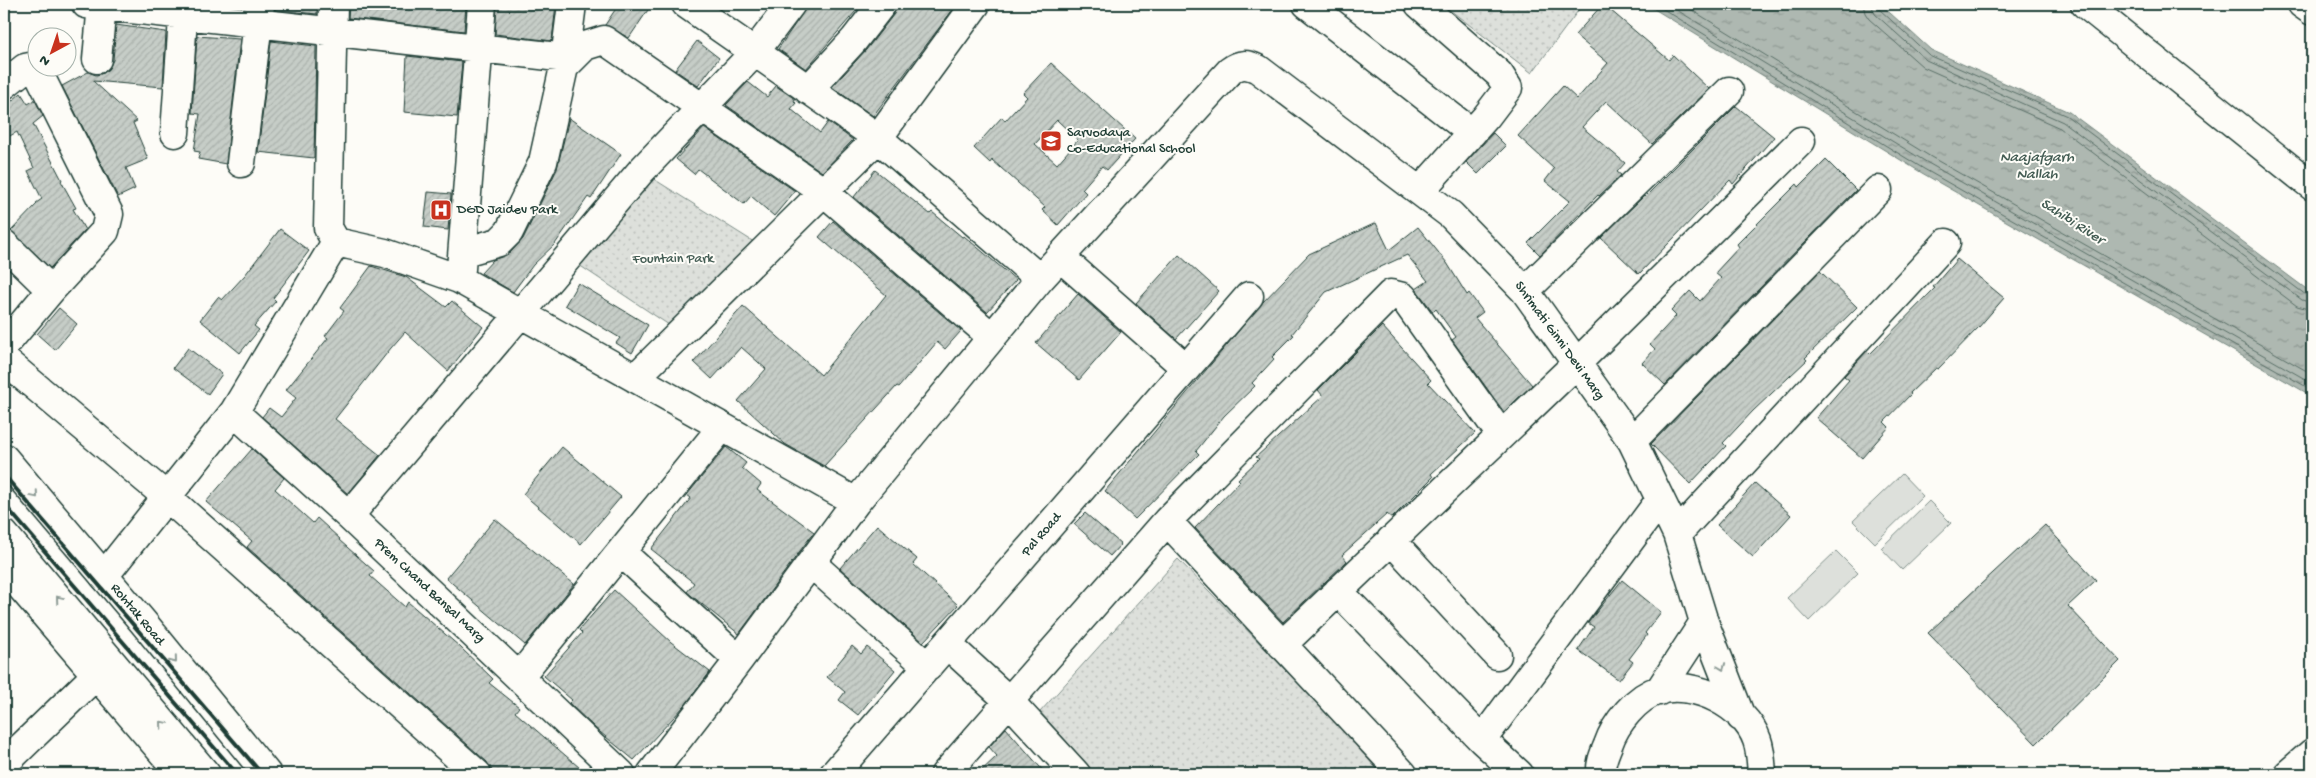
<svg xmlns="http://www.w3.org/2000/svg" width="2316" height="778" font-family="'Gochi Hand',sans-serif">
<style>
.green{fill:url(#green-dots);stroke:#7e8e88}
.pitch{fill:#dde0db;stroke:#7e8e88}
.water{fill:url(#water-ripples);stroke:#75877f}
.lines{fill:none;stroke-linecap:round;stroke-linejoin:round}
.shore{stroke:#586e66;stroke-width:1}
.building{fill:url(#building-hatch);stroke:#1f3d34;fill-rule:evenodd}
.minor-casing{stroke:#1f3d34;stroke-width:31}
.major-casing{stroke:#1f3d34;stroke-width:31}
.minor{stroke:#fdfcf7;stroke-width:28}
.major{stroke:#fdfcf7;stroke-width:28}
.rail{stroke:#1f3d34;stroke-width:4}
.oneway{stroke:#8e9c96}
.labels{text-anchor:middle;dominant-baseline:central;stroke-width:4;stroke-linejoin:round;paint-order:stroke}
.poi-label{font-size:14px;fill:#1f3d34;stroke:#fdfcf7;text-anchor:start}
.park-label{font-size:14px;fill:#455e55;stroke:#fdfcf7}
.street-label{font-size:14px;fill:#1f3d34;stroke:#fdfcf7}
.water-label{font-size:15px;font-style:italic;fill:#435c53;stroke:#fdfcf7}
</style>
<defs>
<pattern id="green-dots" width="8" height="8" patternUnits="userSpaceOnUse" patternTransform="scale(1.25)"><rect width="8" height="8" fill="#dde0db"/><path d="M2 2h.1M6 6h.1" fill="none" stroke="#bdc1bd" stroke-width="1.8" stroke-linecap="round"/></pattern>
<pattern id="water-ripples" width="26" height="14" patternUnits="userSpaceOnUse" patternTransform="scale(1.25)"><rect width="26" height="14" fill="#aeb8b1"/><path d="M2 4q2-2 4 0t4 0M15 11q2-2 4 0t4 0" fill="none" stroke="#8d9791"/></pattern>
<pattern id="building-hatch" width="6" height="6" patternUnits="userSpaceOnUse" patternTransform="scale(1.25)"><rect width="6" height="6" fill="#c6cdc7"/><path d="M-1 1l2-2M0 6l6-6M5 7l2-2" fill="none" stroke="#aab1ac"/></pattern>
</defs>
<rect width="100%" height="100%" fill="#fdfcf7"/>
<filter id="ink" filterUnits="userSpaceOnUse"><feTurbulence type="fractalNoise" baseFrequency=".02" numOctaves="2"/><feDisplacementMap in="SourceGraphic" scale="10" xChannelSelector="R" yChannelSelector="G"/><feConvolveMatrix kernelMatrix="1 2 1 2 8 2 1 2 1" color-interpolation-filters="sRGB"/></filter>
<g filter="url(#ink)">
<path class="green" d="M1442,4H1583L1532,73Z
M641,171L765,249L681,333L567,257Z
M1178,559L1333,719L1381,774H1096L1040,712Z"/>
<path class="pitch" d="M1902,474L1923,496L1875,543L1853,521Z
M1929,501L1951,523L1902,570L1881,548Z
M1836,551L1858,573L1809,621L1787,598Z"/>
<path class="water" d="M1646,4H1880L1931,50L2069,112L2309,291L2312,292V396L1922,173Z"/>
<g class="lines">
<path class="shore" d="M1655,4L1924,169L2312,390
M1667,4L1928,163L2312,383
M1682,4L1931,157L2312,374
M1863,4L1865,13L1869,19L1923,67L2060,128L2297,306L2312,310
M1871,4L1875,14L1926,60L2063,122L2302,300L2312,303
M1877,4L1879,9L1929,55L2067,116L2306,295L2312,296"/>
</g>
<path class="building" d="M275,4H317V14L275,10Z
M349,4L409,7L410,4H466L464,31L348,18Z
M497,4H556L552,41L495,34Z
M619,4H652L629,38L605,25Z
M809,4H862L806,69L778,49Z
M897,4H957L873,116L832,87L866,50L894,14Z
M1603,4L1669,60L1673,55L1709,89L1652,144L1606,101L1582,127L1625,163L1617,172L1621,175L1599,196L1598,195L1540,255L1528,243L1570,201L1545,181L1554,169L1518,136L1563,86L1577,99L1608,63L1575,35Z
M116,25L166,32L163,87L93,81L137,121L133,123L148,159L126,168L135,189L118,197L62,86L88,72L96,75L104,73L109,68L113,60Z
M197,36L240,39L226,164L198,159L200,152L194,151L200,114L192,113Z
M271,41L316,46L314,158L258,152Z
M697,41L719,58L698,86L675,70Z
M407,56L462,62L457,117L404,112Z
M1051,63L1135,139L1107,170L1102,166L1082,189L1086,193L1058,225L1042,210L1045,207L992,160L990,163L974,148L1002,117L1005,121L1027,97L1023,93ZM1057,120L1078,140L1057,164L1035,144Z
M748,82L767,97L776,86L795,99L794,101L796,103L791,109L820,133L828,122L853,140L822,172L726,105Z
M21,93L28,104L35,100L43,116L33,124L62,180L61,181L76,208L73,209L85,230L50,268L11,231L37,204L36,203L42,199L28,171L34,168L17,132L4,139V108Z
M1736,106L1774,137L1733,184L1730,180L1639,274L1601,238L1644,196L1645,197Z
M569,118L621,154L591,199L588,197L555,244L533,265L513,292L481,273L493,260L510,253L523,239L557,169Z
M704,128L795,191L774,216L751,196L744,204L698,169L694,174L676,159Z
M1493,133L1506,146L1478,174L1466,162Z
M1826,160L1856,190L1665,385L1642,363L1655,349L1650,344L1676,316L1671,311L1690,291L1700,301L1721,278L1715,273L1739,247L1737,244L1797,184L1799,187Z
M875,170L930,214L932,212L962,237L964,236L1016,280L987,312L854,197Z
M428,192L451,194L448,230L424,227Z
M833,221L961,331L945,349L937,342L899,387L897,386L824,466L785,444L738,401L766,369L741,347L712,379L694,362L743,306L821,375L886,295L819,237Z
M1376,223L1389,250L1418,227L1447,263L1467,295L1469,293L1483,312L1475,318L1532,385L1504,412L1452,340L1456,337L1436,309L1433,312L1416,289L1428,281L1407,255L1326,292L1292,334L1294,335L1272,357L1274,359L1252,383L1255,386L1224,416L1196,451L1199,454L1135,519L1105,491L1262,303L1309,254Z
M280,229L309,251L273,298L276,301L254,326L259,330L240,353L200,320L218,297L222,300L245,275Z
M1179,255L1219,291L1176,339L1136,303Z
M1957,259L2004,298L1979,327L1938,369L1936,368L1910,393L1911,394L1884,422L1889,427L1862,458L1816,418L1849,380L1844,376L1867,351L1870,354L1935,288L1933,287Z
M371,266L406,277L446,307L452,301L483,327L448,371L405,332L391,348L335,419L380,455L348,494L262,417L269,408L281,417L296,398L286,390L328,338L325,336L344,311L340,308Z
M1820,271L1857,307L1805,358L1807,360L1753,411L1723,443L1726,446L1690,484L1651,444Z
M578,283L648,325L632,353L616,343L620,338L565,305Z
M1078,294L1121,332L1079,380L1036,343Z
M59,308L77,324L55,350L37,334Z
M1382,326L1431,380L1428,383L1475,433L1431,474L1433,477L1392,518L1387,514L1342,555L1347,561L1283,622L1195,528L1240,481L1238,479L1259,459L1256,457L1323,396L1318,390Z
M188,348L222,374L208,394L173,368Z
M562,447L621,497L581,544L523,494Z
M726,447L746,463L742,468L761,484L757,490L814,532L739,634L687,592L694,583L651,549L691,498L687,495Z
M252,449L284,478L275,489L313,523L317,518L340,539L339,540L374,571L370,576L405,607L408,602L460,647L493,679L489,683L519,707L515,712L587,774H492L487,762L247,547L252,541L206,502Z
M1755,483L1791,515L1753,557L1717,525Z
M1085,513L1121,544L1110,556L1074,524Z
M495,519L574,584L525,645L446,578Z
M877,525L917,559L913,564L958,605L923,642L840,568Z
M2045,525L2096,580L2068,606L2120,661L2036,744L1928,633Z
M1622,580L1661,612L1645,633L1647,635L1629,659L1633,662L1619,680L1578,650L1594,627L1588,623Z
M614,590L671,642L710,672L686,704L634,760L595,728L569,703L572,700L544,676L582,633L579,630Z
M852,646L861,654L867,647L895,670L858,715L839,700L845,692L827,677Z
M1006,728L1046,774H978L997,756L989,747Z"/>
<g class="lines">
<g class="minor-casing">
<path id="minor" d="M86,4L558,57L564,67L543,162L509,232L499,242L464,252
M333,4L328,228L336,242L385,253L459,279L856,502
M686,4L878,138L1040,279
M1307,4L1472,133
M1419,4L1499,74L1508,88L1486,117L1420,191
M2085,4L2312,186
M2302,4L2312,11
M97,59L102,4
M564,67L585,46L604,40L824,192L992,337
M564,67L572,4
M4,85L25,68L30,67L39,74L109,214L105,231L51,290L4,346
M808,90L854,40L882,4
M175,133L184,4
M241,163L260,5
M4,244L51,290
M1060,257L1186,368
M461,269L482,4
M1525,291L1729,91
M4,360L167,497L477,774
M635,378L878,138L976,4
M234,412L349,516L621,774
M1632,441L1878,190
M349,516L641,171L754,53L791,4
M1167,521L1391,294L1403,297L1501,435
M1677,534L1946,243
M1391,540L1497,655
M621,552L739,660
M811,563L928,667
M4,567L181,774
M104,576L234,412L336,242
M1338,591L1482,740
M948,645L1009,701L1076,774
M1282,645L1576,364L1801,141
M519,677L722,427
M1659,691L1704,622
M4,764L96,675
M651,774L739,660L856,502L1040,279L1230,71C1240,63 1247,64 1258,69L1451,215L1525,291L1632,441L1677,534L1704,622L1741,717
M834,774L1249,296
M945,774L1167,521L1403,774
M1519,774L1482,740L1660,500
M1601,774C1600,763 1604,755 1608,745C1615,724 1636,697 1659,690C1694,680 1745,705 1757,740C1761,751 1761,763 1762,774
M2288,774L2312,753"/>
</g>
<g class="major-casing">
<path id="major" d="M4,458L143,622L267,774
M4,534L206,774"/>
</g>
<use href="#minor" class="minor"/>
<use href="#major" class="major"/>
<path class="rail" d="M4,475L262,774
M4,504L237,774"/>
</g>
<defs><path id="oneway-chevron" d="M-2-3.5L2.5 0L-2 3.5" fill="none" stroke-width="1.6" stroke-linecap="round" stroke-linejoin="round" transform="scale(1.25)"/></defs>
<g class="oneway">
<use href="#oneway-chevron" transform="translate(35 495) rotate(50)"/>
<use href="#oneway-chevron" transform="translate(59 599) rotate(-130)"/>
<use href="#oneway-chevron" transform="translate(174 660) rotate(51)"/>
<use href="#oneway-chevron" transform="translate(1722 667) rotate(69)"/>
<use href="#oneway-chevron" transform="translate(163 724) rotate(-130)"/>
</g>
</g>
<defs>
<g id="school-square" transform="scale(1.125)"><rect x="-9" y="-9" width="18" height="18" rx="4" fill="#c8321e" stroke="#fdfcf7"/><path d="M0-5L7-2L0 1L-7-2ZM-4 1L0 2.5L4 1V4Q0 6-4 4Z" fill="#fff"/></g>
<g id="hospital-square" transform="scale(1.125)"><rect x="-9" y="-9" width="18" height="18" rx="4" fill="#c8321e" stroke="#fdfcf7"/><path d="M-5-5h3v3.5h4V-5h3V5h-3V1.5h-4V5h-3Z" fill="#fff"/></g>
</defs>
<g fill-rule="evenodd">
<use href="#school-square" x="1051" y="141"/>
<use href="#hospital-square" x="441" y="210"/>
</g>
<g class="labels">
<g class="poi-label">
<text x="1067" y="133">Sarvodaya<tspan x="1067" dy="16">Co-Educational School</tspan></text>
<text x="457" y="210">DGD Jaidev Park</text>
</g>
<g class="park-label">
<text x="673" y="259">Fountain Park</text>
</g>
<g class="street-label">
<text transform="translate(1559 341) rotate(54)">Shrimati Ginni Devi Marg</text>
<text transform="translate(1042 535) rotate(-49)">Pal Road</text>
<text transform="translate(429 591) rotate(43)">Prem Chand Bansal Marg</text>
<text transform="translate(137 615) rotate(50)">Rohtak Road</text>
</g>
<g class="water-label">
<text x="2037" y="158">Naajafgarh<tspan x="2037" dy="17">Nallah</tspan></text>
<text transform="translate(2072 222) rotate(33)">Sahibi River</text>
</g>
</g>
<rect width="2316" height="778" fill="none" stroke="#fdfcf7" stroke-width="20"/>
<rect x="10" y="10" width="2296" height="758" fill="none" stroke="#1f3d34" stroke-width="2" filter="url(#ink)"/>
<g transform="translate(52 52) rotate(220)"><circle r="24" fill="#fdfcf7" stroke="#a4b0a9"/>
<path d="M0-4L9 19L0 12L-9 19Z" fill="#c8321e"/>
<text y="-8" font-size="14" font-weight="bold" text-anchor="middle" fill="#1f3d34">N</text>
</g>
</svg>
